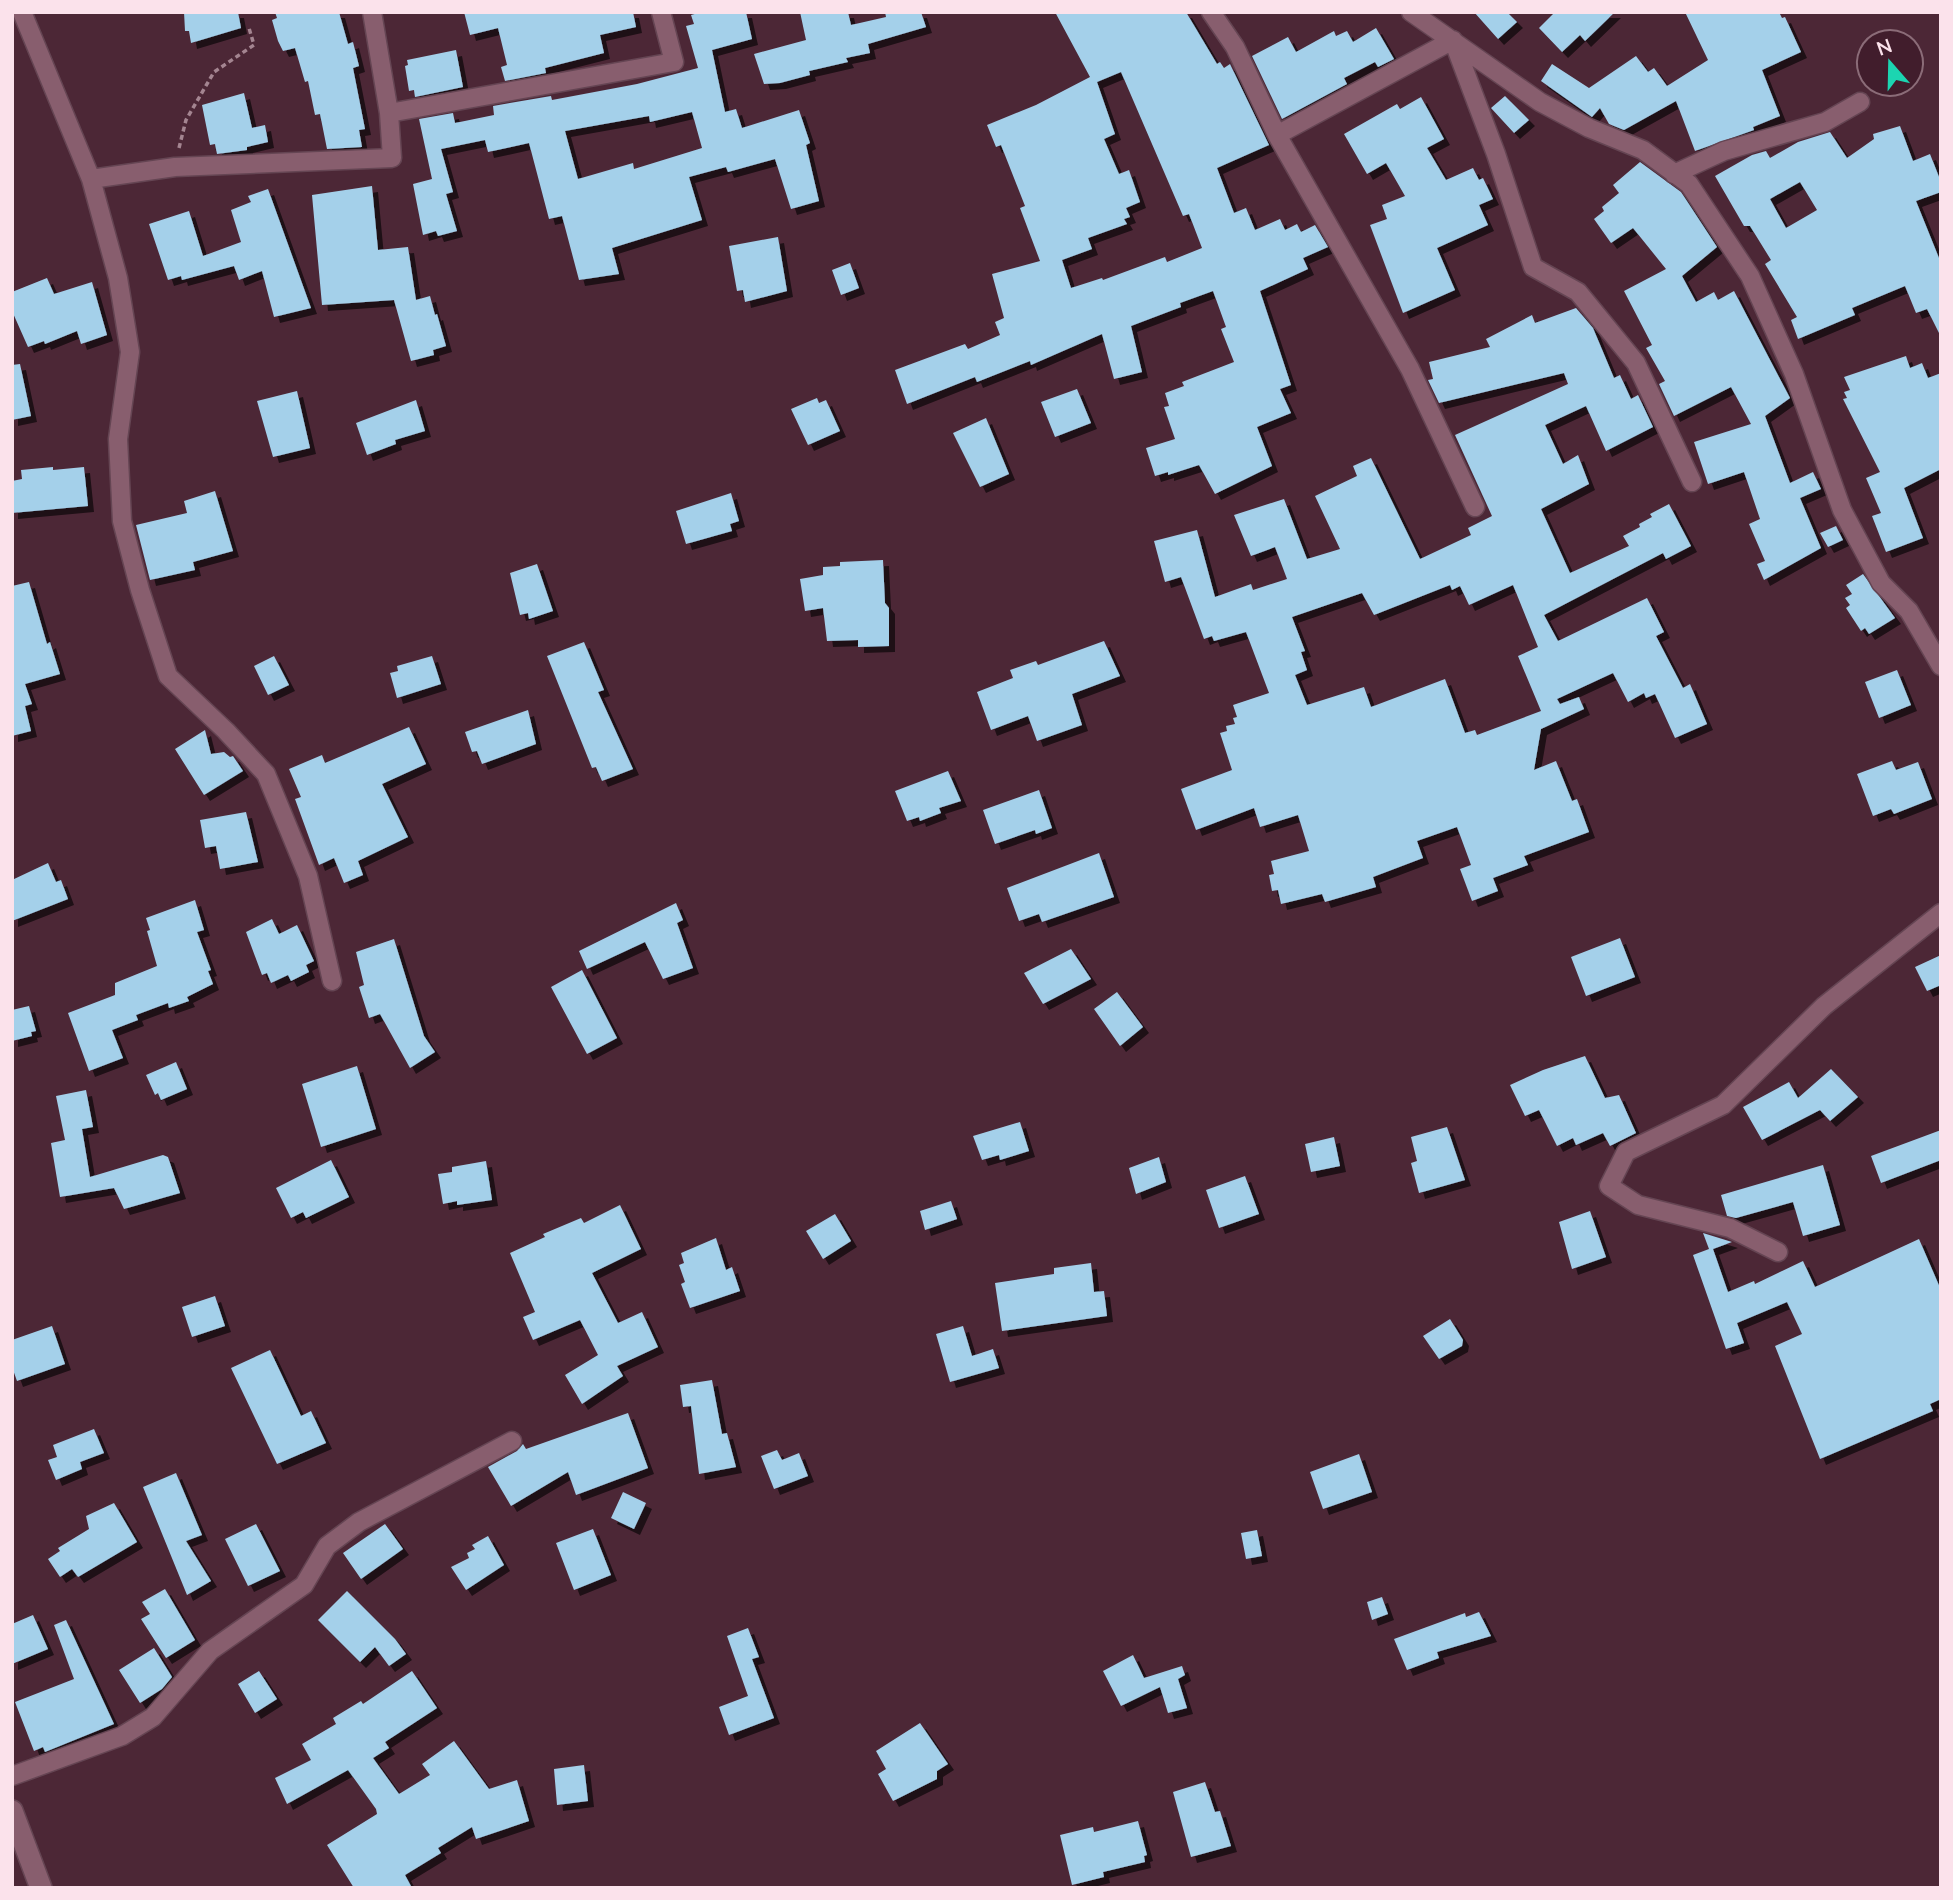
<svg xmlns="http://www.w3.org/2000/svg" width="1953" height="1900" font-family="Lato,sans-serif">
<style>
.building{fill:#a4d0ea;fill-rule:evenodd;filter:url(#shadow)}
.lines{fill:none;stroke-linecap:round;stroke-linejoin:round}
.minor-casing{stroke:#654553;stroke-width:21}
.tertiary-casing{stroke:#654553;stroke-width:24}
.path{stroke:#a48591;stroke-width:3.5;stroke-dasharray:5 3.5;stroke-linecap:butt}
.minor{stroke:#885e6e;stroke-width:18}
.tertiary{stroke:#885e6e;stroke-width:21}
</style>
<defs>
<filter id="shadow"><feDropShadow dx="6" dy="6" stdDeviation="0" flood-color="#0009"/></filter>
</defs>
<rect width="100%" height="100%" fill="#4c2736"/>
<path class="building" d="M184,12H238L241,28L191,43L189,31H185Z
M275,12H339L348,44L353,42L359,66L353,68L365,129L359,130L362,147L327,149L320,114L315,115L308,81L305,82L295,48L283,51L278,41L272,20L277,18Z
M464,12H633L636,27L600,35L604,53L545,68L546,73L505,81L501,67L507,65L498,28L470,35Z
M702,12H746L752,39L712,50L725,112L736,109L742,128L799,110L810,143L806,145L819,201L791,209L775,159L728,172L726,167L689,177L702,220L612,248L619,274L579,280L562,216L549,219L529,143L488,152L485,140L441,149L453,192L446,194L457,231L438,236L436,231L423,235L413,184L432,179L419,119L453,113L455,123L494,115L493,106L551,96L552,100L637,84L698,68L686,26L694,24L691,15ZM692,112L702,148L634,169L633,163L578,179L565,131L649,116L650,122Z
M800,12H848L851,25L886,17L885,12H921L926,27L868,44L870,53L846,58L848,62L809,71L810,75L780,83L764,84L754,54L806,40Z
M1055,12H1186L1217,64L1220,62L1224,68L1230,64L1269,145L1217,168L1234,213L1246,208L1255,230L1280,219L1285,230L1297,224L1301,232L1315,225L1328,247L1303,258L1308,269L1260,291L1291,385L1280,389L1291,413L1257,427L1272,466L1215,494L1199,465L1168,475V472L1155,476L1146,448L1175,439L1164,407L1169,406L1165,393L1184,386L1182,382L1234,362L1221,329L1226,327L1213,291L1180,303L1181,307L1131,326L1142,372L1114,379L1102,334L1031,365L1030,361L977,382L975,377L907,404L895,370L965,344L968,349L1000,335L995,322L1004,318L992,274L1040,261L1020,208L1025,206L1001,145L996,147L987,125L1036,105L1090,77ZM1121,72L1183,216L1189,214L1202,248L1167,262L1165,257L1103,280L1102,278L1071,288L1062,260L1092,249L1088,238L1127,224L1124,219L1130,217L1126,208L1140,202L1129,170L1119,174L1104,139L1115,134L1097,82Z
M1474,12H1507L1517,22L1498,39Z
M1555,12H1615L1585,41L1580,35L1562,52L1539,28Z
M1685,12H1779L1782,18L1785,17L1801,52L1762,70L1780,116L1753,127L1754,130L1695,151L1676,101L1624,130L1609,124L1600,108L1592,117L1541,81L1552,64L1589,88L1636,56L1648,72L1654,68L1667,86L1708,60Z
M1376,28L1394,59L1378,67L1375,62L1344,78L1347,84L1282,119L1252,56L1288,37L1296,52L1334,31L1336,36L1347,31L1353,42Z
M456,50L463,87L415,97L414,90L409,91L405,66L408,65L407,60Z
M244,93L252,128L265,125L268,142L247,147V150L217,154L215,144L210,145L202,105Z
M1505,96L1529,120L1514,133L1491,108Z
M1421,97L1444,139L1427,148L1446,180L1473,168L1479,180L1483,178L1493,199L1479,205L1488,225L1437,248L1455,290L1403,313L1370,225L1387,219L1382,205L1405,196L1386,163L1367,174L1344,134L1397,104L1400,109Z
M1900,126L1913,161L1930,154L1941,182V192L1916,201L1941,263V337L1927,309L1916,313L1905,286L1852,308L1855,315L1798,339L1791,320L1797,317L1765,264L1771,260L1750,226H1744L1715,176L1752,155L1766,151L1770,158L1798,142L1830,132L1847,158L1874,139L1873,134ZM1800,182L1817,210L1786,228L1770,199Z
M1640,162L1681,192L1717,247L1682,276L1696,302L1714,292L1718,300L1734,291L1790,398L1765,416L1790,483L1813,472L1821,489L1800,498L1821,548L1764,580L1757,564L1765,561L1749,524L1760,519L1744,472L1708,484L1694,442L1751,424L1731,387L1674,416L1659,384L1665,381L1646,348L1652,345L1624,291L1666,269L1633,228L1611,243L1594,219L1604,211L1602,207L1619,193L1613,185Z
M372,186L378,250L408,247L416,300L430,296L435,315L437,314L446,346L433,350L434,355L411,361L394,300L322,305L312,195Z
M268,189L311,308L274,317L262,271L239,280L234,266L182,280L181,276L168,280L149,224L189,211L203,256L241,242L231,210L251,202L248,196Z
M778,237L787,291L745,302L743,290L737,291L729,246Z
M850,263L859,288L841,295L832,270Z
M47,278L54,294L92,282L107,335L81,344L77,331L45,344L44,341L28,347L12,311V292Z
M1576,308L1593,328L1614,378L1620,375L1631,399L1638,395L1653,427L1606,451L1586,406L1545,425L1563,464L1578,455L1589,484L1541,509L1570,573L1629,546L1623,536L1640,527L1639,524L1652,517L1650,514L1669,504L1691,546L1666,559L1663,553L1544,615L1558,641L1647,598L1664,632L1656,636L1683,688L1690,684L1707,724L1675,738L1655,694L1646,698L1644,693L1628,702L1613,673L1557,699L1560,704L1579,697L1584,709L1541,729L1534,770L1556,761L1572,801L1577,799L1589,832L1524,856L1528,865L1493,878L1498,891L1472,901L1460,869L1471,865L1457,827L1417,841L1423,858L1373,877L1376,887L1325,902L1322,894L1281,904L1278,890L1272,891L1269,875L1274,874L1271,861L1309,851L1298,815L1260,827L1254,808L1196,830L1181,789L1232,770L1220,733L1227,731L1226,726L1235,724L1233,718L1237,717L1233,705L1269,693L1246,632L1214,641L1212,636L1204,639L1181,577L1165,582L1154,541L1197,530L1215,597L1251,584L1253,590L1287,579L1275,547L1251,556L1234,515L1284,499L1307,559L1340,549L1315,496L1357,476L1353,466L1371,458L1420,559L1471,535L1468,528L1492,516L1455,435L1568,384L1564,373L1439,403L1428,380L1433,379L1429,362L1490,347L1486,339L1532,315L1535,323ZM1450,585L1452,590L1460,586L1469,605L1513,585L1538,647L1518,656L1541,711L1477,735L1475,730L1465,733L1445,679L1371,707L1364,687L1307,705L1295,675L1307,670L1301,652L1305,651L1292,617L1362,593L1374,615Z
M1906,356L1910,368L1922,363L1928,378L1941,373V469L1904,488L1923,538L1886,552L1872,516L1881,513L1866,478L1880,472L1843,399L1847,398L1844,392L1850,390L1844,377Z
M20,364L31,416L12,420V365Z
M1077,389L1091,423L1055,437L1041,402Z
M297,391L310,448L273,457L257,401Z
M817,398L819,403L826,400L840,431L808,445L791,409Z
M416,400L425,431L395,440L396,444L367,455L356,423Z
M986,418L1009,474L980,487L953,433Z
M53,467V470L84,467L88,506L12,513V481L22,479L21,470Z
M215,491L233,551L193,562L195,570L150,580L136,525L187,513L184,501Z
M731,493L739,521L730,524L732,531L686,544L676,511Z
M1836,526L1843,540L1828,547L1820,533Z
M883,560L885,603L889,608V646L858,647V640L827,641L823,608L805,611L800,579L823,575V567L840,566V562Z
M537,564L553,611L529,619L528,613L520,615L510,573Z
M1863,574L1895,618L1869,634L1865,628L1861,631L1846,608L1850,605L1845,598L1852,594L1846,585Z
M29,582L47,644L50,642L60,674L25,684L32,704L25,706L31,731L12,736V586Z
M1104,641L1120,676L1072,694L1082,725L1037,741L1028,716L991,730L977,692L1013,678L1010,670L1036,661L1038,665Z
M584,642L604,690L598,692L633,769L602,781L596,767L592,768L547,656Z
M274,656L289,685L268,695L254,666Z
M432,656L441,684L397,698L390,673L398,671L397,666Z
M1897,670L1911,705L1879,718L1865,682Z
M528,710L536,744L482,764L477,751L472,752L465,732Z
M409,727L426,764L382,784L408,837L358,861L363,875L344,883L334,858L319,865L295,799L301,797L289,769L322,755L325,763Z
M205,730L211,754L224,752L230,757L233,756L243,771L204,795L175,749Z
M1892,761L1896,770L1918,762L1932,799L1894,814L1891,809L1873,816L1857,774Z
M948,771L961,801L939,808L941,813L920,821L919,817L907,821L895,791Z
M1039,790L1052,828L1036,834L1035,830L995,844L983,810Z
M246,812L258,862L220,869L216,846L205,848L200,820Z
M1099,853L1114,897L1042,922L1039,914L1019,921L1007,888Z
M48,863L56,882L61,880L68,899L12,921V880Z
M195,900L204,930L197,932L211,970L208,971L213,984L187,997L189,1001L169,1008L168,1003L136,1015L138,1020L112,1030L123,1058L89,1071L68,1013L115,995V983L157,966L147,931L150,930L146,918Z
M676,903L683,920L677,923L693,968L663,979L645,942L587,969L579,951Z
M272,919L279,934L297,925L314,961L306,965L309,972L291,981L288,975L271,983L267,973L262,975L246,932Z
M1620,938L1635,977L1586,996L1571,957Z
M394,939L424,1036L435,1052L410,1068L380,1014L369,1018L359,987L364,985L356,952Z
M1071,949L1091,979L1043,1004L1024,973Z
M1941,955V985L1927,991L1915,967Z
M582,970L617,1038L587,1054L551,987Z
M1117,992L1143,1027L1120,1046L1094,1009Z
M29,1006L36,1031L31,1032L32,1036L12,1041V1010Z
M1585,1056L1605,1098L1619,1095L1636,1133L1610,1146L1603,1133L1576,1145L1573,1138L1557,1146L1539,1110L1525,1116L1510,1085L1543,1070Z
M176,1062L187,1089L161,1100L158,1093L155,1095L146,1075Z
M357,1066L376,1129L321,1147L302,1084Z
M1831,1069L1858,1097L1830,1121L1820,1110L1762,1140L1743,1107L1789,1082L1798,1098Z
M86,1090L93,1127L82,1129L90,1177L163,1155L168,1157L180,1193L124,1209L114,1188L60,1197L51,1143L65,1140L56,1096Z
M1020,1122L1029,1151L1000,1160L999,1155L982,1160L973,1136Z
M1447,1127L1465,1180L1419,1193L1411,1163L1417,1161L1411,1137Z
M1941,1130V1160L1881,1183L1871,1156Z
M1334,1137L1340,1166L1311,1172L1305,1144Z
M1159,1157L1166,1182L1136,1194L1129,1168Z
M331,1160L349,1197L306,1218L303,1212L291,1218L276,1188Z
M486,1161L492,1200L457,1205V1201L443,1204L438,1174L452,1172V1167Z
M1823,1165L1840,1225L1803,1236L1793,1202L1736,1218L1727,1216L1721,1195Z
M1245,1176L1259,1214L1219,1228L1206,1190Z
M951,1201L957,1219L925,1230L920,1211Z
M620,1205L641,1249L592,1273L618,1323L642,1312L658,1347L617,1366L623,1376L582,1404L565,1375L598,1355L580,1320L533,1340L523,1317L535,1312L510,1253L545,1237L543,1234L581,1218L584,1223Z
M1590,1211L1606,1257L1572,1269L1559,1222Z
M835,1214L851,1241L823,1259L806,1231Z
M1703,1233L1732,1242L1713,1249L1728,1292L1754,1281L1755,1284L1803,1261L1815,1287L1919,1239L1941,1290V1399L1930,1404L1933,1411L1820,1459L1775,1346L1802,1334L1787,1302L1737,1323L1744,1343L1726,1349L1693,1255L1709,1249Z
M716,1238L726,1270L732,1267L740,1291L690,1308L681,1284L685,1282L679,1265L684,1263L681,1253Z
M1091,1263L1094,1292L1104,1291L1107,1316L1002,1331L995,1283L1054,1274V1268Z
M215,1296L225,1326L192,1337L182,1307Z
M1450,1319L1463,1340L1462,1346L1439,1359L1423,1336Z
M52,1326L65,1364L17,1381L12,1367V1340Z
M963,1326L972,1356L993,1349L999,1368L950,1382L936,1334Z
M270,1350L301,1416L311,1411L326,1443L277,1464L231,1368Z
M712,1380L722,1434L727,1433L736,1467L699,1474L691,1406L683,1407L680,1385Z
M628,1413L648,1468L576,1495L568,1472L511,1506L488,1467L517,1451L523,1444L526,1449Z
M94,1429L104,1453L80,1462L82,1469L56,1480L48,1460L57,1457L53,1445Z
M777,1450L782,1460L799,1453L808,1476L774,1489L761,1456Z
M1359,1454L1372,1492L1323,1509L1310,1472Z
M176,1473L202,1535L186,1541L211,1581L187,1595L143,1487Z
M623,1492L646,1503L634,1529L611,1518Z
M114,1503L137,1542L78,1577L72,1569L60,1577L48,1559L60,1551L58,1548L89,1529L86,1516Z
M256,1524L280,1571L248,1586L225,1539Z
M385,1524L403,1549L361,1579L343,1553Z
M593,1529L611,1575L574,1590L556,1543Z
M1257,1530L1262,1556L1246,1559L1241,1533Z
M488,1536L504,1565L466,1590L451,1567L469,1558L467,1553L475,1549L472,1545Z
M165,1589L195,1640L166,1658L141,1619L150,1614L142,1602Z
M347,1591L395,1639L406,1654L389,1666L375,1647L360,1662L318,1620Z
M1382,1597L1388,1614L1372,1620L1367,1602Z
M1479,1612L1491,1636L1437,1652L1439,1658L1407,1670L1394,1639L1465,1613L1466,1617Z
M33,1615L48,1649L12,1664V1624Z
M66,1620L114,1724L45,1752L43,1747L34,1751L15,1702L74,1679L54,1625Z
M748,1628L759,1657L752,1659L774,1718L729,1735L719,1707L748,1696L727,1636Z
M154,1648L172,1677L162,1689L140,1703L119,1670Z
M1133,1655L1144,1678L1182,1666L1185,1675L1178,1679L1187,1708L1168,1713L1160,1687L1121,1706L1103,1671Z
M259,1671L277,1699L255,1713L238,1684Z
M412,1671L437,1708L385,1742L389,1748L373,1758L399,1794L430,1775L422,1764L454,1741L489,1789L517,1780L529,1821L476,1839L472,1827L438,1848L441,1853L405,1875L412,1888H354L327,1845L377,1814L376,1809L348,1770L287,1804L275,1778L311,1760L302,1744L336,1724L333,1718L361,1701L363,1704Z
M920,1723L948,1764L937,1771V1779L893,1801L878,1774L886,1769L876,1751Z
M584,1765L588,1801L557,1805L554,1769Z
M1205,1782L1215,1812L1220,1811L1231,1846L1191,1857L1173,1792Z
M1138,1821L1147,1855L1144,1856L1145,1862L1103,1872L1104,1877L1072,1885L1060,1835L1093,1827L1094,1832Z"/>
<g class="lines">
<g class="minor-casing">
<path id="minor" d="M22,12L91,179L118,278L130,352L118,439L122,521L140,590L168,676L226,731L266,774L308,876L332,981
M1211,12L1235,47L1277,135L1410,369L1475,507
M1411,12L1540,102L1589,128L1643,150L1689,184L1750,276L1794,374L1842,510L1881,583L1909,611L1941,666
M389,113L674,62L661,12
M1277,135L1453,40L1496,154L1533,267L1578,292L1636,363L1692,482
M1674,174L1724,151L1825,122L1860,102
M91,179L175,167L392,158L389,113L372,12
M1778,1252L1730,1228L1638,1205L1609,1186L1626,1152L1723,1105L1824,1006L1941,913
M12,1776L122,1736L153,1717L210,1651L304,1585L327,1546L359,1522L512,1441"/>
</g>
<g class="tertiary-casing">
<path id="tertiary" d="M12,1811L41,1888"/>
</g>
<path class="path" d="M179,148L186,120L214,72L254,45L249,28"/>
<use href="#minor" class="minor"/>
<use href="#tertiary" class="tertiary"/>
</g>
<rect width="1953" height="1900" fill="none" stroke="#fbe2eb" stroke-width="28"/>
<g transform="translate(1890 63) rotate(340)"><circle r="33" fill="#411d2c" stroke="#8b6c78" stroke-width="2"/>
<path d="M0-5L12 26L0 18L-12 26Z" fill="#1cd5b1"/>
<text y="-10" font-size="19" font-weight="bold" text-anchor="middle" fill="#fbe2eb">N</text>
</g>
</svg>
